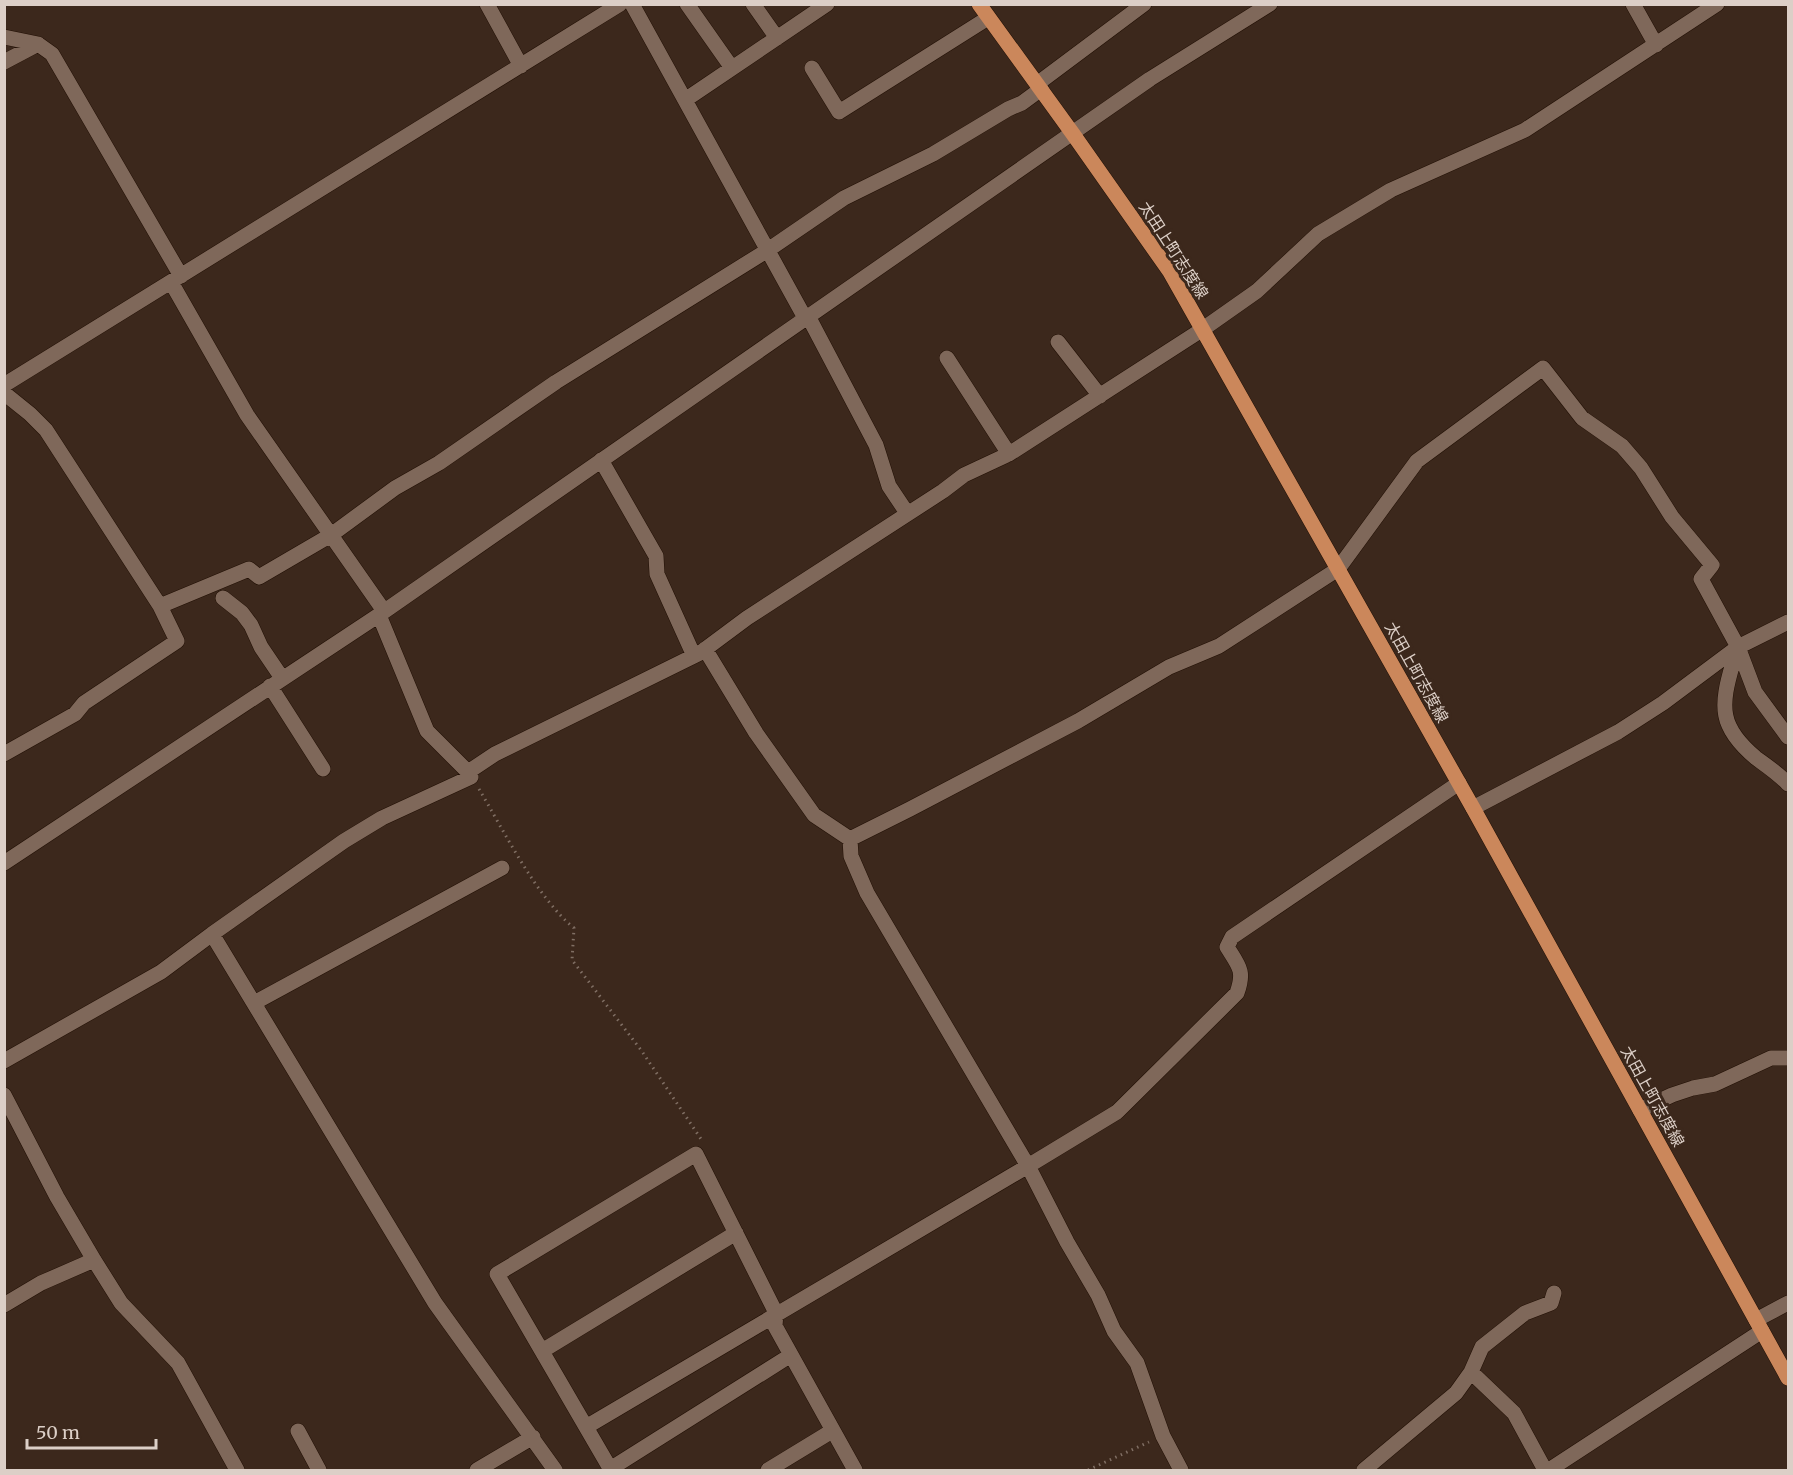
<svg xmlns="http://www.w3.org/2000/svg" width="1793" height="1475" font-family="Merriweather,'Noto Sans JP',serif">
<style>
.lines{fill:none;stroke-linecap:round;stroke-linejoin:round}
.minor-casing{stroke:#221005;stroke-width:16}
.major-casing{stroke:#221005;stroke-width:16}
.path{stroke:#806f64;stroke-width:3;stroke-dasharray:1.5 4.5;stroke-linecap:butt}
.minor{stroke:#7f685a;stroke-width:15}
.major{stroke:#cb875b;stroke-width:15}
.labels{text-anchor:middle;dominant-baseline:central;stroke-width:6;stroke-linejoin:round;paint-order:stroke}
.street-label{font-size:16px;fill:#dccfc7;stroke:#3c281c}
</style>
<rect width="100%" height="100%" fill="#3c281c"/>
<g class="lines">
<g class="minor-casing">
<path id="minor" d="M487,4L521,66
M632,4L805,318
M687,4L732,68
M753,4L777,38
M1633,4L1656,45
M4,37L38,44L52,54L181,276
M4,62L38,44
M812,68L839,112L988,18
M1037,84L1144,4
M685,100L827,4
M171,282L247,415L384,611
M808,316L876,445L889,486L907,513
M1058,342L1100,396
M947,358L1009,454
M4,385L620,4
M4,393L30,414L46,430L160,606L177,641L84,703L75,714L4,754
M601,460L656,556L657,574L694,656
M223,598L242,613L251,625L261,647L282,678
M160,606L249,569L259,577L331,535L395,488L439,463L556,382L768,250L844,198L933,154L1008,109L1022,103L1041,89
M379,615L427,731L468,772L495,754L700,653L747,618L943,491L964,475L1009,454L1203,329L1257,291L1318,234L1391,190L1525,130L1717,4
M705,649L756,733L814,815L850,839L851,856L867,893L1028,1166L1117,1112L1237,993C1245,971 1239,966 1227,947L1232,937L1459,783
M1733,663C1720,707 1719,727 1756,758C1767,766 1779,774 1788,784
M270,686L323,769
M1473,808L1618,732L1663,703L1738,647L1788,622
M850,839L910,809L1078,721L1169,667L1219,646L1338,569L1417,461L1543,368L1582,418L1622,446L1641,468L1672,517L1712,565L1701,579L1738,647L1755,692L1788,737
M4,863L379,615L1150,79L1270,4
M212,934L344,841L382,818L471,777
M254,1003L502,868
M4,1061L161,972L212,934L435,1303L555,1470
M4,1095L57,1197L94,1260L121,1303L178,1363L237,1470
M1640,1110L1672,1095L1693,1088L1715,1084L1771,1058H1788
M4,1305L41,1283L94,1260
M1756,1320L1788,1303
M542,1351L736,1233
M1471,1372L1514,1413L1545,1470
M586,1427L1028,1166L1067,1242L1098,1295L1114,1331L1137,1363L1163,1436L1181,1470
M298,1431L319,1470
M610,1469L791,1355
M477,1470L533,1437
M611,1470L497,1274L696,1154L776,1313L775,1326L855,1470
M768,1470L832,1431
M1364,1470L1456,1393L1471,1372L1482,1347L1525,1313L1551,1303L1554,1293
M1549,1470L1762,1331"/>
</g>
<g class="major-casing">
<path id="major" d="M979,4L1073,134L1170,272L1473,808L1788,1378"/>
</g>
<path class="path" d="M479,789C504,831 537,898 574,928L572,960L641,1050L701,1139
M1088,1470L1149,1442"/>
<use href="#minor" class="minor"/>
<use href="#major" class="major"/>
</g>
<g class="labels">
<g class="street-label">
<text transform="translate(1174 250) rotate(57)">太田上町志度線</text>
<text transform="translate(1417 672) rotate(61)">太田上町志度線</text>
<text transform="translate(1653 1096) rotate(61)">太田上町志度線</text>
</g>
</g>
<rect width="1793" height="1475" fill="none" stroke="#dccfc7" stroke-width="12"/>
<path d="M27 1439v9h129v-9" fill="none" stroke="#dccfc7" stroke-width="3"/>
<text x="36" y="1439" font-size="18" fill="#dccfc7" stroke="#3c281c" stroke-width="4.5" paint-order="stroke">50 m</text>
</svg>
